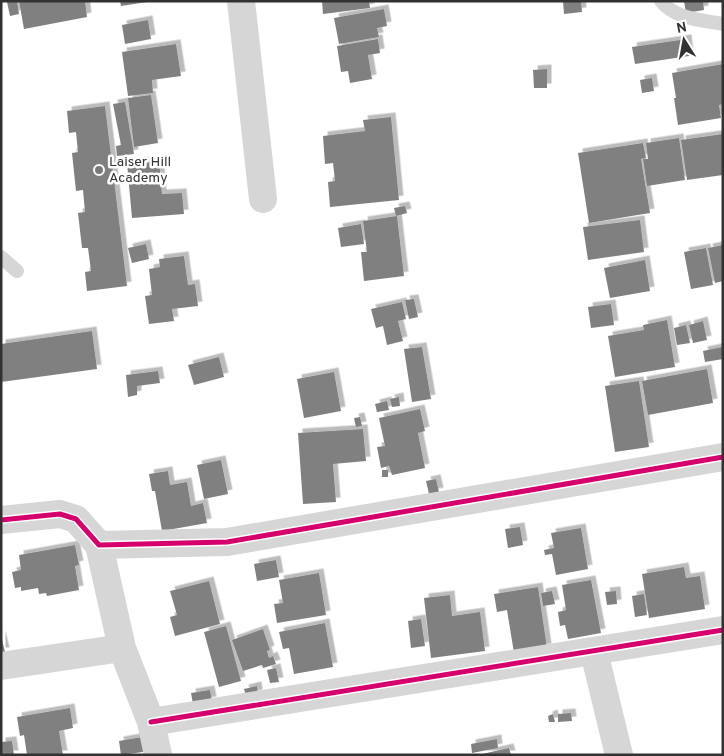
<svg xmlns="http://www.w3.org/2000/svg" width="724" height="756" font-family="Overpass,sans-serif">
<style>
.building{fill:#808080;filter:url(#shadow)}
.lines{fill:none;stroke-linecap:round;stroke-linejoin:round}
.service{stroke:#d6d6d6;stroke-width:14}
.minor{stroke:#d6d6d6;stroke-width:28}
.cycleway-casing{stroke:#fff;stroke-width:8}
.cycleway{stroke:#d6006c;stroke-width:5}
.poi-dot{fill:#7a7a7a;stroke:#fff;stroke-width:2}
.labels{text-anchor:middle;dominant-baseline:central;stroke-width:5;stroke-linejoin:round;paint-order:stroke}
.poi-label{font-size:14px;fill:#323232;stroke:#fff;text-anchor:start}
</style>
<defs>
<filter id="shadow"><feDropShadow dx="4.5" dy="-4.5" stdDeviation="0" flood-color="#0004"/></filter>
</defs>
<rect width="100%" height="100%" fill="#fff"/>
<path class="building" d="M17,1L19,14L10,16L7,2Z
M19,1H85L87,17L24,29Z
M120,1H147V2L121,6Z
M322,1H369L370,8L323,14Z
M563,1H581L582,12L564,14Z
M684,1H703L704,10L686,13Z
M384,9L387,26L377,28L379,37L339,44L334,18Z
M148,20L151,39L125,44L122,25Z
M378,39L380,53L368,55L372,79L350,83L348,71L341,72L337,46Z
M687,39L689,56L635,64L632,47Z
M176,44L181,76L152,80L153,93L128,96L122,52Z
M723,64V104L719,105L721,118L678,125L674,98H676L672,73Z
M547,69V88H534L533,70Z
M652,78L654,91L642,93L640,80Z
M151,95L158,143L134,147L128,98Z
M125,102L134,154L117,156L116,146L121,145L113,104Z
M105,106L127,286L87,291L85,272L91,271L88,248H82L78,213L85,212L83,190L76,191L72,153L78,152L76,132L69,133L67,111Z
M391,117L399,200L330,207L328,182L335,181L333,163L325,164L323,136L365,131L363,120Z
M723,134V175L687,180L681,140Z
M679,138L685,180L647,186L643,159H648L646,143Z
M643,143L646,158L641,159L650,213L589,223L578,153Z
M159,160L162,194L182,193L184,214L132,218L127,163Z
M405,206L407,213L396,216L394,208Z
M397,216L404,276L364,281L361,252H367L363,221Z
M640,220L644,252L588,260L583,227Z
M361,224L364,244L341,247L338,228Z
M146,244L149,259L132,263L128,248Z
M723,245V281L715,283L708,248Z
M706,248L713,285L691,289L684,252Z
M184,256L188,285L195,284L198,306L172,309L174,321L149,324L145,296L152,295L149,269L160,267L159,259Z
M645,260L650,291L610,298L604,268Z
M414,299L418,317L409,319L405,300Z
M402,302L406,319L398,321L403,341L387,345L383,326L376,328L371,309Z
M611,304L614,325L591,328L588,307Z
M667,320L675,367L615,377L608,336L644,330L643,325Z
M703,321L707,340L693,343L689,325Z
M686,325L690,343L677,345L674,328Z
M92,331L97,369L1,382V344Z
M422,347L431,399L412,402L404,349Z
M722,347L723,359L705,362L703,351Z
M219,357L224,377L194,385L188,365Z
M707,369L713,403L648,415L642,381Z
M158,371L160,383L137,386V395L128,397L126,375Z
M334,372L341,411L304,418L297,379Z
M639,381L649,447L615,452L605,386Z
M399,397L400,406L392,407L390,399Z
M387,401L389,410L377,412L375,404Z
M420,409L425,431L418,433L425,468L392,475L389,466L381,468L377,447L385,446L379,418Z
M360,417L362,426L356,427L354,418Z
M363,429L366,461L333,464L336,502L303,504L298,433Z
M221,460L228,494L204,499L197,465Z
M382,470H388V477H382Z
M168,471L170,485L187,482L191,506L203,503L207,523L162,531L155,491H152L149,474Z
M436,479L439,492L429,494L426,481Z
M520,527L523,545L508,548L505,529Z
M581,528L588,569L556,575L552,554L545,555L544,550L554,548L551,533Z
M75,545L79,565L75,566L79,590L47,596L46,593L39,594L38,588L21,591V587L15,588L12,572L21,570L19,555Z
M276,560L279,577L257,581L254,564Z
M684,567L686,578L700,576L705,609L649,618L642,574Z
M319,573L326,615L277,623L274,604L283,603L279,580Z
M591,580L601,633L568,639L565,625L560,626L558,612L566,610L562,585Z
M209,581L220,624L175,636L170,617L177,615L170,591Z
M538,587L547,648L514,653L507,610L497,612L494,594Z
M552,591L555,604L543,606L541,593Z
M616,591L617,604L607,605L605,592Z
M644,594L647,615L635,617L632,596Z
M450,595L452,616L480,612L485,651L431,658L424,598Z
M421,619L425,646L411,648L408,621Z
M325,623L333,667L294,674L289,648L283,649L279,632Z
M226,626L241,681L219,687L204,632Z
M263,629L270,650L267,651L269,658L273,656L276,664L263,668L262,665L243,671L232,640Z
M1,635L5,652H1Z
M276,668L279,682L270,683L267,670Z
M257,686L258,694L246,696L244,689Z
M210,690L212,701L193,704L191,693Z
M70,708L73,728L59,731L63,755H27L24,735L20,736L17,717Z
M571,713L572,721L558,722V714Z
M553,714L555,722H549L548,716Z
M148,736L150,751L121,755L119,741Z
M497,739L498,748L472,753L471,744Z
M12,741L14,755H1V742Z
M509,748L511,755H482V754Z"/>
<g class="lines">
<path class="service" d="M661,1C675,19 702,20 723,24
M1,257L17,271"/>
<path class="minor" d="M241,1L263,199
M1,520L60,514L76,519L99,545L227,542L723,457
M99,545L122,648L151,722L158,755
M594,652L619,755
M1,666L122,648
M151,722L723,630"/>
<g class="cycleway-casing">
<path id="cycleway" d="M1,520L60,514L76,519L99,545L227,542L723,457
M151,722L723,630"/>
</g>
<use href="#cycleway" class="cycleway"/>
</g>
<circle class="poi-dot" cx="99" cy="170" r="5"/>
<g class="labels">
<g class="poi-label">
<text x="109" y="162">Laiser Hill<tspan x="109" dy="16">Academy</tspan></text>
</g>
</g>
<rect width="724" height="756" fill="none" stroke="#323232" stroke-width="5"/>
<g transform="translate(684 40) rotate(349)" stroke="#ffffff" stroke-width="4" paint-order="stroke">
<path d="M0-4L9 19L0 12L-9 19Z" fill="#323232"/>
<text y="-8" font-size="14" font-weight="bold" text-anchor="middle" fill="#323232">N</text>
</g>
</svg>
